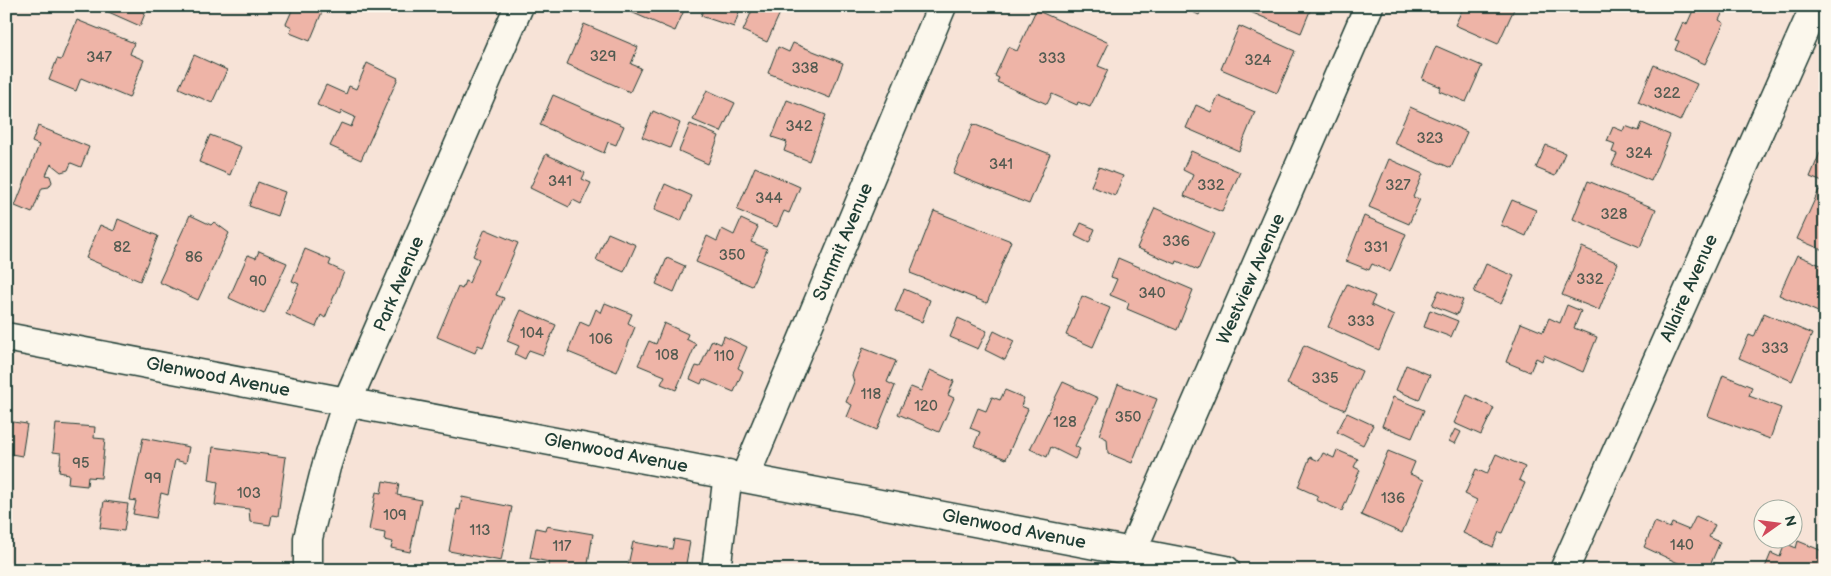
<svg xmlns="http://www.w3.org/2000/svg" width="1831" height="576" font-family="'Balsamiq Sans',sans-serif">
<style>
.building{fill:#eeb4a7;stroke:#1f3d34}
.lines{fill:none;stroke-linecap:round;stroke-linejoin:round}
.minor-casing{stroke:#1f3d34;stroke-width:31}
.minor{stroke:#fbf7ec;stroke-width:28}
.labels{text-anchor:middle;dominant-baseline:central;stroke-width:5;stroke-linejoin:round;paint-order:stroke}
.number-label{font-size:15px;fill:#535b51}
.street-label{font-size:18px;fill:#1f3d34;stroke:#fbf7ec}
</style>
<rect width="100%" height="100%" fill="#f7e3d7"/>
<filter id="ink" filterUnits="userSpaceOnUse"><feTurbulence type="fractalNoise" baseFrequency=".02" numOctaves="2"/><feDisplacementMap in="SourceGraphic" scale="10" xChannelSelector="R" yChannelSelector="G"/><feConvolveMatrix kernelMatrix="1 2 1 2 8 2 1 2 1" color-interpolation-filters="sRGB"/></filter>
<g filter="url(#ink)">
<path class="building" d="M95,6H148L140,26Z
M294,6H308L322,12L310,41L290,33L292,27L286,24Z
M617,6H686L675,31Z
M704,6H741L734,27L701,16Z
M754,6H765L780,13L767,42L743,31Z
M1180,6H1203L1199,15Z
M1236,6H1312L1301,33Z
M1464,6H1507L1514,9L1498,44L1455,25Z
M1695,6H1715L1724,10L1719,20L1724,23L1705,64L1675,50L1679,41L1675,40L1683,22L1687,24Z
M1036,10L1109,43L1098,66L1108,70L1090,107L1078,102L1077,105L1052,94L1047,104L997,82L999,78L995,76L1008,47L1017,51Z
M77,20L134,43L130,54L144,60L129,98L81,78L76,91L49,80L57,59L61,60Z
M584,24L638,47L631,64L641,68L630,92L567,64Z
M1239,26L1295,51L1277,93L1221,69Z
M793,43L843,63L830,98L768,73L778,47L789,52Z
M1436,46L1482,66L1466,102L1439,91L1441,87L1422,79Z
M194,55L227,70L212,103L179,88Z
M367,63L398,78L361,160L330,146L341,123L351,127L355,117L342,111L340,115L317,105L326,85L346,94L349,86L356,89Z
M1654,65L1697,84L1680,121L1638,102Z
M707,90L735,103L721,132L693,120Z
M553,95L624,126L616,145L608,142L604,153L540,125Z
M1218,96L1255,112L1239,151L1186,128L1196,105L1211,112Z
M787,100L826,115L809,161L784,151L787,142L772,137Z
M1410,107L1467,132L1451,168L1394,143Z
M653,111L680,123L670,148L642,137Z
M1642,123L1670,135L1651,181L1612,165L1617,154L1612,152L1615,144L1607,141L1613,127L1623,131L1625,126L1639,131Z
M690,124L719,136L708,164L679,151Z
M973,124L1050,154L1029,204L953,174Z
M38,126L89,147L81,167L71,163L68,170L61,172L51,164L46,175L50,176L52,182L49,187L42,188L32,213L15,206L39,145L32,142Z
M210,135L241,147L230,175L199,162Z
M1825,141V183L1810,177Z
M1546,145L1565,153L1555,176L1536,168Z
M1191,151L1240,172L1222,212L1184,196L1193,175L1183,170Z
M546,154L585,173L582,179L591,183L581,204L573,200L569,207L530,188Z
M1389,159L1423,174L1413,197L1420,199L1409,224L1369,207Z
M755,167L800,187L789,213L784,211L777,227L737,210Z
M1099,167L1123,176L1115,196L1091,186Z
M1588,181L1656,209L1640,247L1573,219Z
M258,182L285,192L277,216L249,206Z
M665,184L692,196L681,221L654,210Z
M1819,190L1825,192V251L1797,239Z
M1512,200L1536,210L1526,236L1501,225Z
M1155,208L1214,234L1198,270L1177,261L1176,264L1137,248Z
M934,211L1011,241L987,303L910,273Z
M190,215L211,225L214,222L229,233L198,300L159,282Z
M1364,216L1406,234L1390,272L1372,264L1369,270L1346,261Z
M118,219L158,236L140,281L86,258L100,225L114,231Z
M741,219L758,227L751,242L767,249L752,286L696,262L707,236L717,241L722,229L734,235Z
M1081,223L1095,229L1089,243L1075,236Z
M485,229L518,243L496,295L504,298L483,347L478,345L475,353L437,337L458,287L462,289L465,281L469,283L479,259L473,256Z
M608,233L636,245L624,272L596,260Z
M1582,247L1618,263L1599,310L1562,295Z
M305,249L331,260L329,265L344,272L325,318L321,315L316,327L286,314L299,284L292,281Z
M259,251L287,263L264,314L229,298L248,255L256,258Z
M1797,255L1825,267V315L1779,295Z
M667,258L685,266L674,292L656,284Z
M1118,258L1193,290L1177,330L1127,309L1129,303L1110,295L1117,279L1111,277Z
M1486,264L1514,276L1501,304L1474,292Z
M1347,284L1375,296L1371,305L1394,316L1379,350L1328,327Z
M904,289L930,300L922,322L895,311Z
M1439,290L1463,300L1457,315L1432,305Z
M1082,296L1110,308L1093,347L1066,335Z
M605,303L632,314L628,323L635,327L617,372L568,352L580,322L589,326L596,309L601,313Z
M1567,305L1581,311L1574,328L1597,337L1583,372L1544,355L1542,361L1536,358L1530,372L1506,362L1521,323L1543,332L1549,318L1560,323Z
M521,310L556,325L543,355L529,350L525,359L515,354L519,346L507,341Z
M1430,310L1458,321L1451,337L1424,327Z
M1764,313L1812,334L1792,381L1739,358L1749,335L1754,337Z
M958,318L987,331L978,349L950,337Z
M664,323L688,334L686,339L696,344L676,390L661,384L665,376L638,365L649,341L656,344Z
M994,331L1014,341L1005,360L985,350Z
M724,336L747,347L738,368L743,371L734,392L703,379L701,384L690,379L696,366L700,367L712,340L721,344Z
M1304,345L1362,371L1345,410L1287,384Z
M863,348L896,361L887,382L895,386L877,430L847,417L852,405L846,402L854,382L852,375Z
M1406,365L1430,375L1419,400L1396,390Z
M930,370L954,381L948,395L954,398L939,432L898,414L911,387L921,391Z
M1723,375L1752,387L1749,396L1781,408L1770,439L1708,416Z
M1063,382L1098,398L1075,446L1080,449L1075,459L1051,447L1047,457L1030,449Z
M1118,384L1157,399L1132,463L1108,453L1107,439L1099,435Z
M1005,390L1024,398L1021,406L1028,409L1006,459L974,446L980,432L970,428L978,408L986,411L992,397L1000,400Z
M1467,395L1494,408L1481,435L1454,423Z
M1393,397L1424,410L1412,438L1382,426Z
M1347,413L1373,425L1363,445L1337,432Z
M6,421L27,424L22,456L6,453Z
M56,424L95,427L94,438L105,439L101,478L88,477L87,486L68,484L69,474L59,472L61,453L53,452Z
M1455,429L1461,432L1455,444L1449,441Z
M143,438L189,447L186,463L175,460L168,495L161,493L156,518L133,514L136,501L130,500Z
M213,447L286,457L278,516L272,515L270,525L250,522L249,509L215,505L218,482L209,480Z
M1337,450L1358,459L1354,467L1360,470L1342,511L1316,500L1318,496L1298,487L1310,457L1319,461L1323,453L1334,458Z
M1388,451L1415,462L1410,474L1424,480L1402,533L1361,515Z
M1496,454L1525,467L1519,480L1525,483L1503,533L1499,532L1493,547L1463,533L1477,500L1465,494L1476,469L1487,474Z
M383,481L399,484L397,495L421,500L410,552L391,548L393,542L384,540L385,533L369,530L376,492L381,493Z
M462,497L512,507L501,561L449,551L457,509L460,510Z
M104,501L128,504L124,531L100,528Z
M1696,516L1715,525L1709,537L1720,542L1708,570H1693L1644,547L1655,522L1670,528L1672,523L1689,530Z
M546,526L593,534L587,570H548L549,562L530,558L536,528L545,530Z
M674,539L690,542L685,569L627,570L633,542L672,549Z
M1798,541L1825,552L1818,570H1764L1771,553L1780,557L1785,543L1796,548Z"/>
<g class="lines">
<g class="minor-casing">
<path id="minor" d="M6,337L1226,570
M745,477L942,6
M1132,551L1369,6
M308,570V538L326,467L347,402L519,6
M716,570L728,474
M1564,570L1815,6"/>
</g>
<use href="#minor" class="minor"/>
</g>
</g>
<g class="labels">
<g class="number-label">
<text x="603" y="56">329</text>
<text x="99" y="57">347</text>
<text x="1052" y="58">333</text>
<text x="1258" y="60">324</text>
<text x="805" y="68">338</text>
<text x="1667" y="93">322</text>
<text x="799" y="126">342</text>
<text x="1430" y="138">323</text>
<text x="1639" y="153">324</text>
<text x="1001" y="164">341</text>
<text x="560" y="181">341</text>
<text x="1211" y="185">332</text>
<text x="1398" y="185">327</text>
<text x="769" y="198">344</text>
<text x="1614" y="214">328</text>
<text x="1176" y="241">336</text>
<text x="122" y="247">82</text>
<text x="1376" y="247">331</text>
<text x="732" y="255">350</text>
<text x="194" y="257">86</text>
<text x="1590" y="279">332</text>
<text x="258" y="281">90</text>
<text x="1152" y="293">340</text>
<text x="1361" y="321">333</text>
<text x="532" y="333">104</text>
<text x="601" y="339">106</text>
<text x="1775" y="348">333</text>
<text x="667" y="355">108</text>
<text x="724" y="356">110</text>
<text x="1325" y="378">335</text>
<text x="871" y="394">118</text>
<text x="926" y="406">120</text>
<text x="1128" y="417">350</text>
<text x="1065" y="422">128</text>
<text x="81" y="463">95</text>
<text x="153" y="478">99</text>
<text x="249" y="493">103</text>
<text x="1393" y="498">136</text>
<text x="395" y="515">109</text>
<text x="480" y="530">113</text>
<text x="1682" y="545">140</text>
<text x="562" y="546">117</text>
</g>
<g class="street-label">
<text transform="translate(843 242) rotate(-67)">Summit Avenue</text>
<text transform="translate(1251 279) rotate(-66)">Westview Avenue</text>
<text transform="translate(399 284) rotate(-67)">Park Avenue</text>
<text transform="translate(1689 288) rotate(-66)">Allaire Avenue</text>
<text transform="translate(218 377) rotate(11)">Glenwood Avenue</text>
<text transform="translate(616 453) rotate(11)">Glenwood Avenue</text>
<text transform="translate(1014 529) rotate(11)">Glenwood Avenue</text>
</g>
</g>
<rect width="1831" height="576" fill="none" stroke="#fbf7ec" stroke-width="25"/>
<rect x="12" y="12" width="1806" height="551" fill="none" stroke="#1f3d34" stroke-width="2" filter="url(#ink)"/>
<g transform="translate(1778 524) rotate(76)"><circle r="24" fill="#fbf7ec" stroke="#a3ada2"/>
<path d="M0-4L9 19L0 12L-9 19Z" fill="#d1495b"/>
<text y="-8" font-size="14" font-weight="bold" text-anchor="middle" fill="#1f3d34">N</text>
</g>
</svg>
